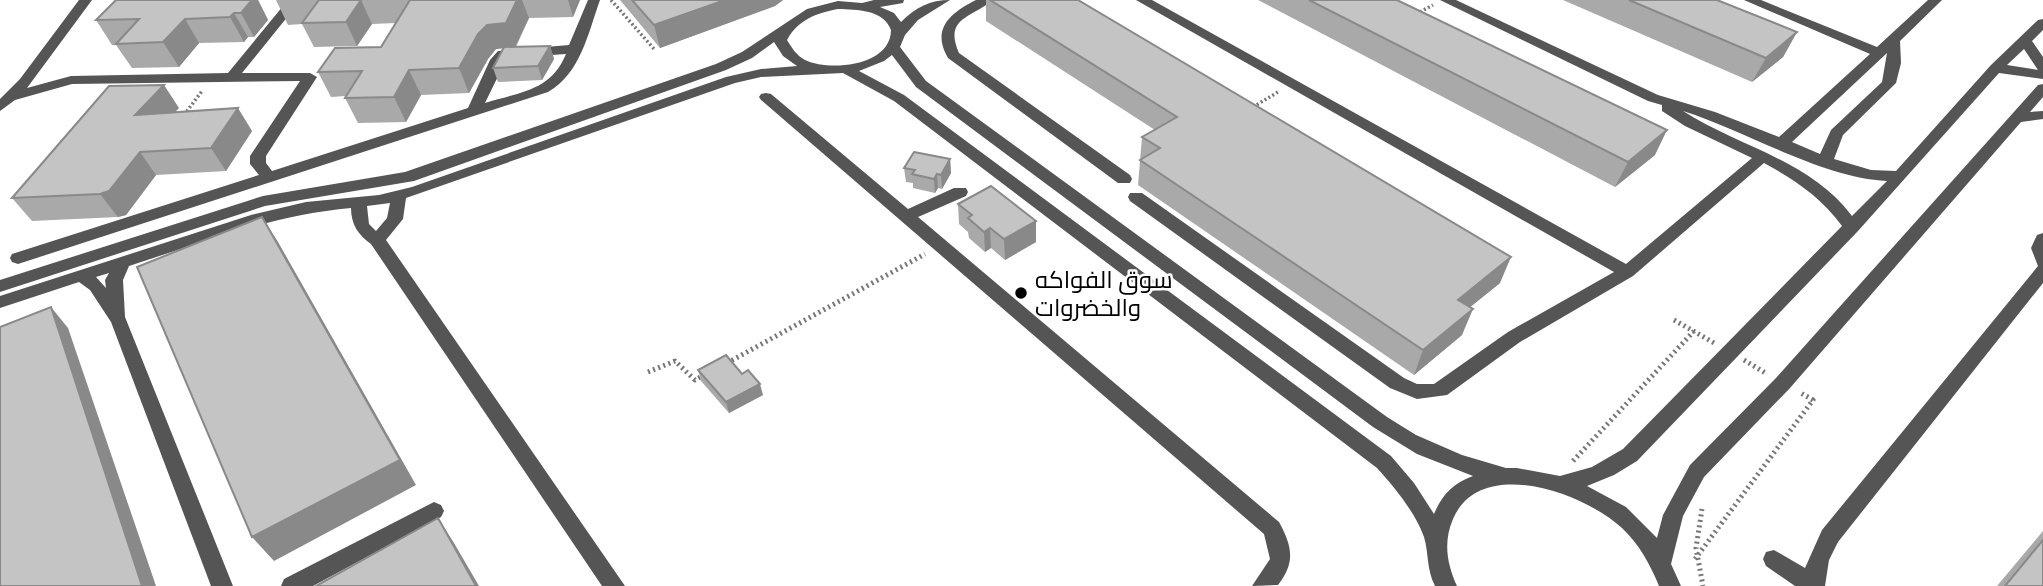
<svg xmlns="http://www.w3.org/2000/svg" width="2043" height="586" font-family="'IBM Plex Sans',Cairo,sans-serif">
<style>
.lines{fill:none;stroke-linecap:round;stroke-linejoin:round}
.path-far1{stroke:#777;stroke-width:3.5;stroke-dasharray:2 2.5;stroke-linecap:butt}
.path{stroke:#777;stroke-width:5;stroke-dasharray:2 3.5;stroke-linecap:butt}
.minor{fill:#555;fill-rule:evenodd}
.wall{fill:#a9a9a9}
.shaded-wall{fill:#898989}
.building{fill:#c4c4c4;stroke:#898989;stroke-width:2}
.poi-dot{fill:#000;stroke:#fff;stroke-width:2.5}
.labels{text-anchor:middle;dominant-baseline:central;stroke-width:5;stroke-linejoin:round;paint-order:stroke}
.poi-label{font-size:24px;fill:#000;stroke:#fff;text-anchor:start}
</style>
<rect width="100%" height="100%" fill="#fff"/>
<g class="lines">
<path class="path-far1" d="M611,0L655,50
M1416,14L1433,5
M1253,107L1278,92
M184,115L202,91"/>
<path class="path" d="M1674,320L1716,344
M1744,360L1767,374
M727,363L925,254
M648,372L675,361L695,380L704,375
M1573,461L1694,331
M1702,509L1696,548L1703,586
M1695,559L1813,400L1799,392"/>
<path class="minor" d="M79,0H92L27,88L71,76L228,73L288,0H301L242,73H310L317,77L266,156V163L272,171L468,108L490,60L498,51L569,45L588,0H600C588,33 581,73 548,92L18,264L12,262L10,258L12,254L259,175L250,164V156L300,81L72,84L15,100L0,111V99L20,79ZM566,54C551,91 520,92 485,103L507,58Z
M874,0H904L903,3L880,7L894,13L901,22C916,7 930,0 950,0L918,20L905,35L900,47L926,81L1387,417L1416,435L1462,455L1506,468H1517L1560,476L1592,467L1623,449L1842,226C1821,197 1795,180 1764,163L1633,276L1520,342L1447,395L1417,399L1390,388L1130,201L1128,197L1130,193H1142L1404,378L1417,384H1434L1508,332L1614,272L1136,0H1152L1626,264L1752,158L1685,126L1662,111V105L1648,101L1440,0H1456L1658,95L1715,112L1779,137L1870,54L1744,0H1761L1877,47L1928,0H1942L1900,41L1901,63L1896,83L1843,135L1834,159L1871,170L1896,171L1991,65L2038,20L2043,19V30L2032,41L2043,57V79L1999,73L1858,231L1637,461L1614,475L1587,486L1626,507L1657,538L1663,515L1690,465L1776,378L2038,85L2043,84V97L2030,112L2043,111V119L2021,122L1790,388L1704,477L1683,516L1671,564L1681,586H1659C1650,564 1639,544 1622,528C1584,493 1480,455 1453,519C1443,542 1447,564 1457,586H1435C1426,568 1429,553 1424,537C1415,512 1395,488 1377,468L894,101L843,73L761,77L735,83L406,198L403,219L386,240L625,586H602L371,244C358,235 351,224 351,208C273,215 203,242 129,266L123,280L125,317L233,586H211L111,322L90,290L79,282L0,308V296L251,215L306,202L379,195L412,187L726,77L761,69L797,66L783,56L774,42L752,58L726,70L414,181L265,206L0,292V280L263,196L405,172L716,64L742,52L807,9L838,1L862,3ZM838,9C857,10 883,9 891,30C891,66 830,72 805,60C796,55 792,48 787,40C798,20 816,13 838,9ZM2024,49L2038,70H2039L2007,65ZM1887,53L1882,82L1831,130L1820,154L1792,142ZM892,55L916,87L1373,427L1417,454L1473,476C1453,483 1442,495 1434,514L1414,483L1391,456L904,95L859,71L884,61ZM1683,111C1746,131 1822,178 1887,181L1852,216C1810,160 1739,147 1683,111ZM390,203L387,218L376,231L369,224L367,206ZM109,273L105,280L106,288L96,277Z
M976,0H992C973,18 943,17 959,53L1130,175L1132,179L1130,183H1118L948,58C931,29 950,13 976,0Z
M766,93L771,94L908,209L954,188H966L968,192L966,196L918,217L1279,522C1292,546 1296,562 1278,585L1252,586L1270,559L1264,534L761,100L759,97L761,94Z
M2043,233V283L1838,542L1829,560L1825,586H1795L1766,566L1763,559L1766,552L1774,550L1805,568L1822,530L2038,266L2031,248L2037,235Z
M434,502L441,505L444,511L441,517L313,586H281L284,579Z"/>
</g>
<path class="wall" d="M258,0L268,20L254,37H248L244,42L199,43L179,67L132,68L116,45H112L96,20Z
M276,0H580L573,17L529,18L516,47L550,46L554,59L542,80L498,82L493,68L503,48L496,49L488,59L469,93L421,95L406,122L358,123L345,98L346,96L331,97L318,72L381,47L396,23L372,24L357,46L314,47L302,24L288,25Z
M620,0H783L775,6L660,48Z
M986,0H1078L1500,283L1470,307L1462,335L1414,375L1138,185L1142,137L1155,130L986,21Z
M1258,0H1397L1655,155L1615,187Z
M1563,0H1717L1797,32L1783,57L1752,82Z
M179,108L174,112L252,131L226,171L156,175L126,215L118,217L32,221L12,198Z
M950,159L951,173L942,189L938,188L935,193L913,188V183L906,182L904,168Z
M958,204L1036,221V242L1005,260L991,248L985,252L969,238L968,232L959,224Z
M698,370L763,395L729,413L701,381Z
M2043,531V586H1997Z"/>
<path class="shaded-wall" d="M252,0H258L268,20L254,37L241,13Z
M361,0L372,24L357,46L346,22Z
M517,0H522L529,18L515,47L496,49L488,59L469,93L459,68L478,34L487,25Z
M568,0H580L573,17Z
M725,0H783L775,6L660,48L654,25Z
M234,13L248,37L244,42L230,17Z
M185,19L199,43L179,67L163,42Z
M1797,32L1783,57L1752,82L1766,58Z
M550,46L554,59L542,80L538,66Z
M409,70L421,95L406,122L394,97Z
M164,85L179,108L151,138L135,115Z
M238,108L252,131L226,171L211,148Z
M1667,130L1655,155L1615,187L1628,162Z
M140,152L156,175L126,215L118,217L100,194Z
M950,159L951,173L942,189L941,175Z
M937,174L938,188L935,193L934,179Z
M262,217L278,242L416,485L274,561L252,537Z
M1036,221V242L1005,260L1004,239Z
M990,228L991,248L985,252L984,232Z
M1511,257L1500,283L1448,325L1458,300Z
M51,307L68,328L156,586H142Z
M1473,309L1462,335L1414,375L1423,350Z
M760,384L763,395L729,413L726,402Z
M438,518L454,543L479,586H476Z"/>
<path class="building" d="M116,0H252L241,13H234L230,17L185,19L163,42L116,44L139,19L96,20Z
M319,0H361L346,22L302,23Z
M410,0H517L506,23L487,25L478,34L459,68L409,70L394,97L345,98L362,71L318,72L335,48L381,47Z
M632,0H725L654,25Z
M990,0H1078L1511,257L1458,300L1473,309L1423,350L1140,160L1160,148L1142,137L1177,117Z
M1309,0H1397L1667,130L1628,162Z
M1629,0H1717L1797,32L1766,58Z
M550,46L538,66L493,68L504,47Z
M164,85L135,115L238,108L211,148L140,152L109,191L100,194L12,198L109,86Z
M914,152L950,159L941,175L937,174L934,179L912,174L915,170L904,168Z
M991,186L1036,221L1004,239L990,228L984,232L968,218L972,215L958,204Z
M262,217L400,460L252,537L137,267Z
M51,307L142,586H0V327Z
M726,355L742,374L748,370L760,384L726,402L698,370Z
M438,518L476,586H316Z
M2043,540V586H2005Z"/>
<circle class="poi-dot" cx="1021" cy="293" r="7"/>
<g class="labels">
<g class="poi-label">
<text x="1035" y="279">سوق الفواكه<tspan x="1035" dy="28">والخضروات</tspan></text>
</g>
</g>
</svg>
